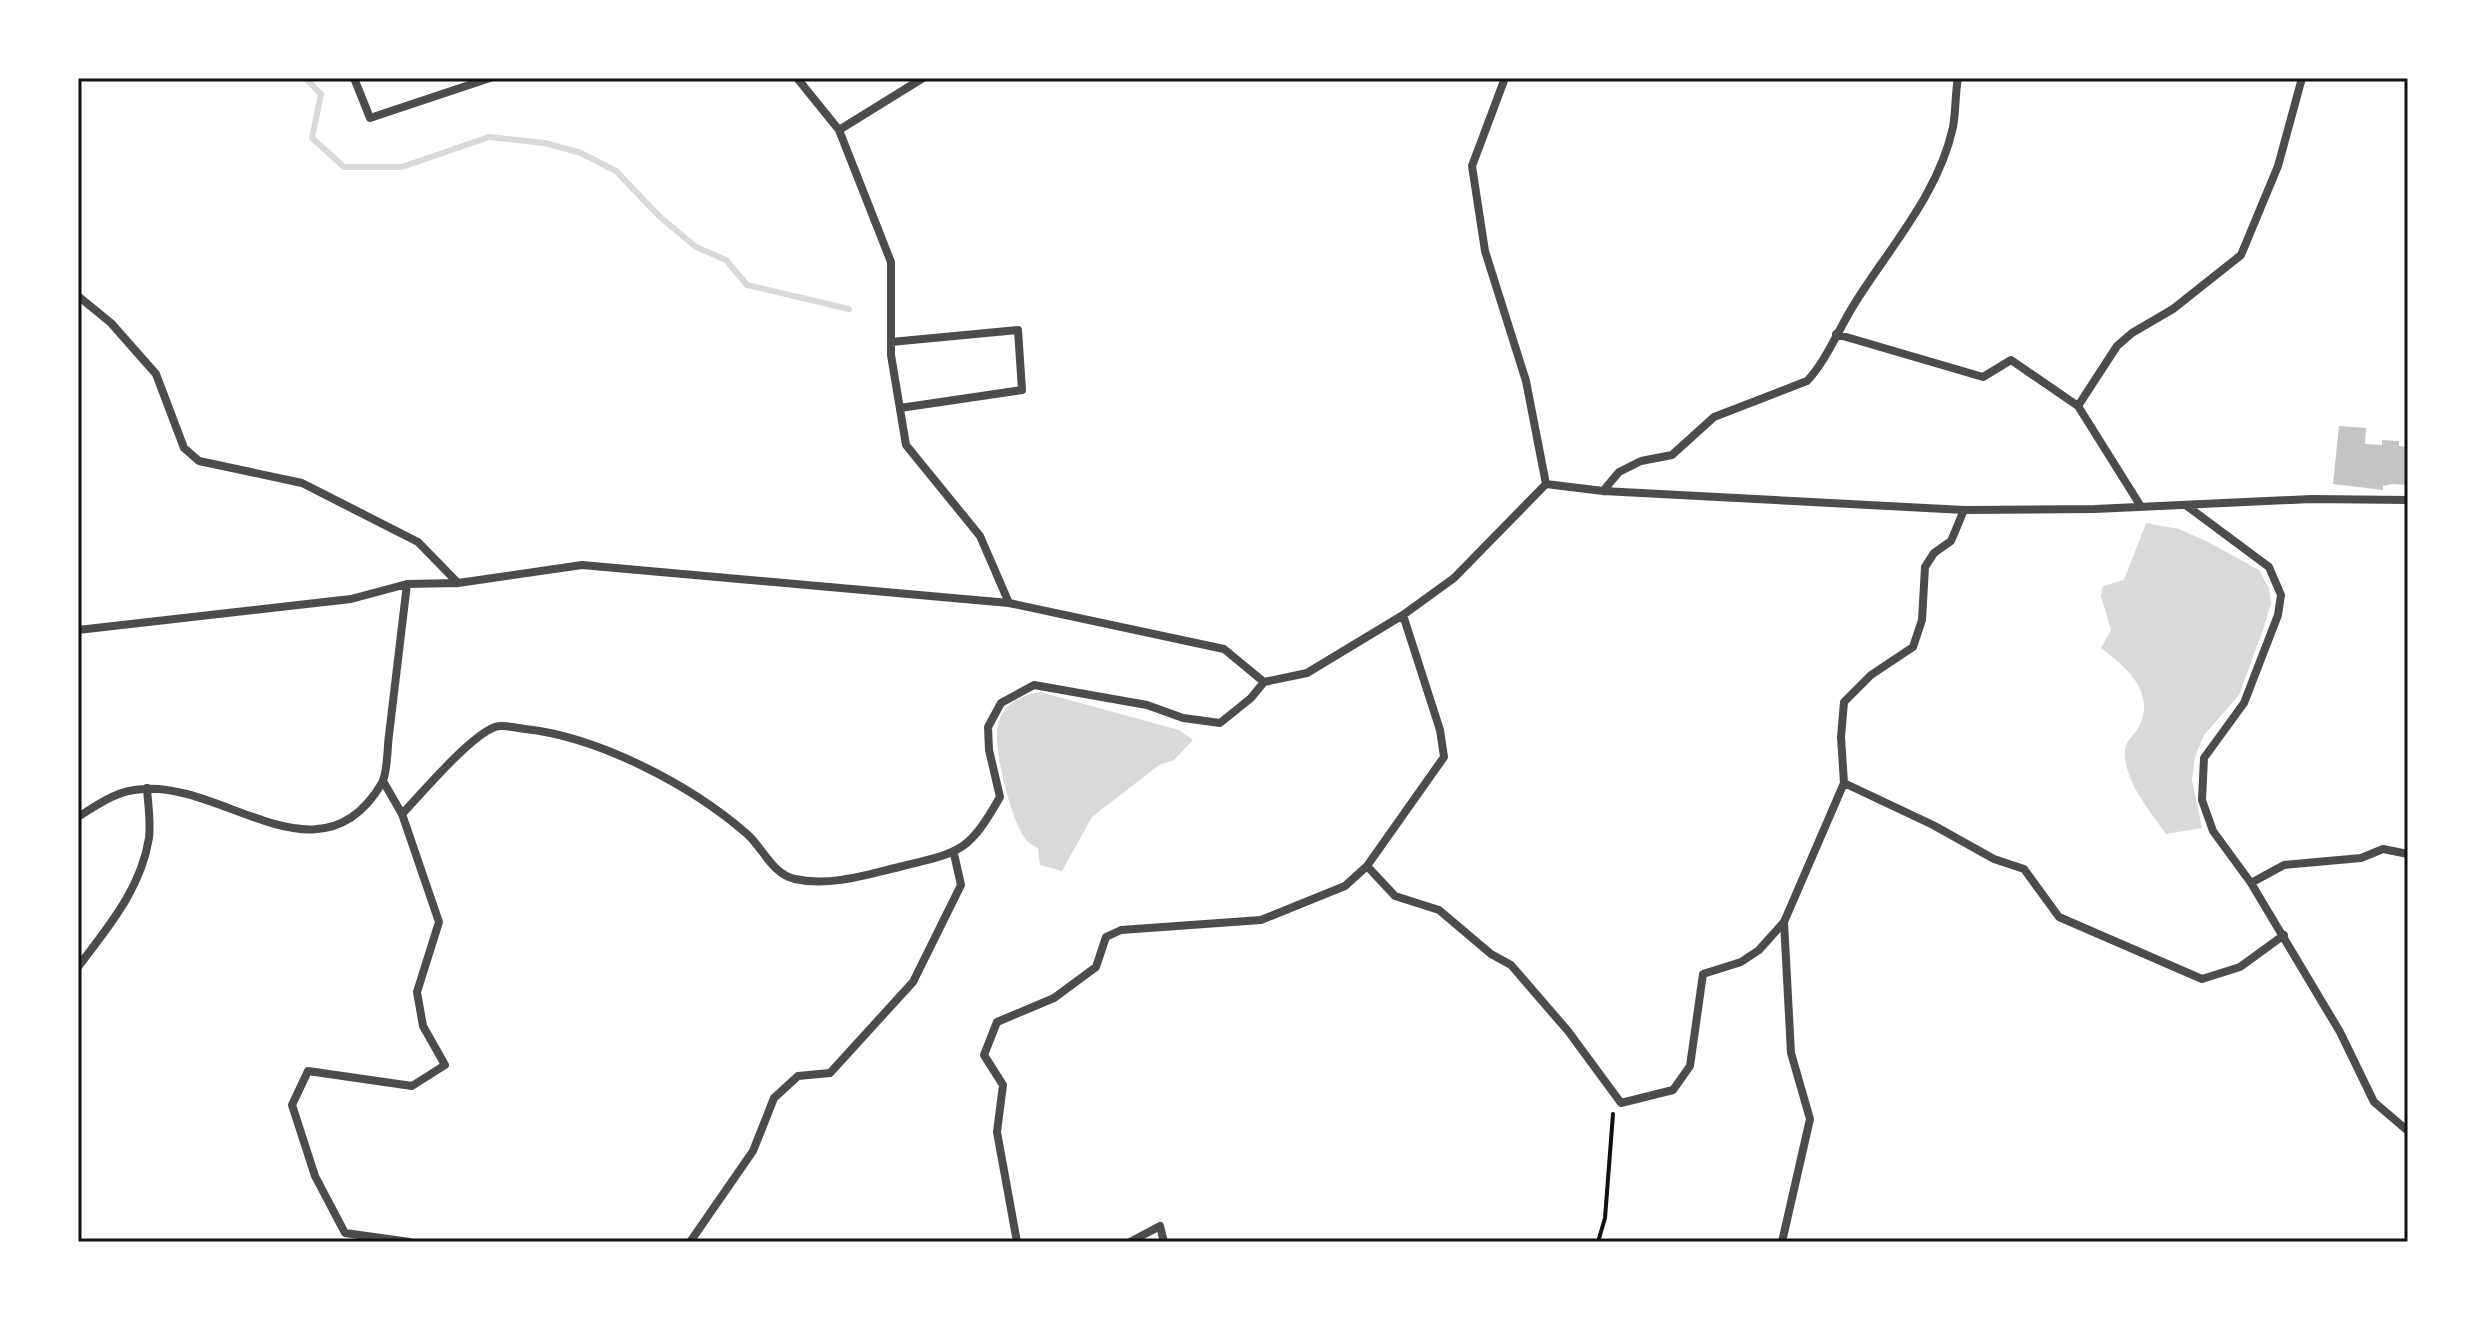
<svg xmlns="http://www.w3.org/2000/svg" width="2486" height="1320" font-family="'Noto Sans',sans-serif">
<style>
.water{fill:#d9d9d9}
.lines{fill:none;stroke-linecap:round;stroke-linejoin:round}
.stream{stroke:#d9d9d9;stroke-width:6}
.building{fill:#c4c4c4}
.path{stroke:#111;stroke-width:4}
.minor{stroke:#4c4c4c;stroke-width:8}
.neatline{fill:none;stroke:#111;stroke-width:3}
</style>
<rect width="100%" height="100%" fill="#fff"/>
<path class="water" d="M2146,523L2179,529L2208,542L2259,570L2269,588L2271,604L2264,627L2239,695L2204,735L2195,757L2192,780L2202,828L2166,834C2149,809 2124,782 2125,751C2125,742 2132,737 2137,730C2158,695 2128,668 2101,648L2111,630L2101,596L2103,586L2124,580Z
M1040,692L1179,730L1193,740L1174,760L1159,765L1092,817L1062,871L1040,865L1038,848C1034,846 1030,844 1027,841C1012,825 992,746 998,725C1003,703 1021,696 1040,692Z"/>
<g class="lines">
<path class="stream" d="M305,78L321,94L312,138L344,167H402L489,137L545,143L581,153L616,171L659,216L696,247L726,260L747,285L849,309"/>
</g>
<path class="building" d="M2339,426L2366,428L2365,444L2382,445V440L2399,441V446L2408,447V485L2392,484L2383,486V490L2333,484Z"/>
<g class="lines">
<path class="path" d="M1598,1242L1605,1218L1613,1114"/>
<path class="minor" d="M354,78L370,118L490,78
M797,78L839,130L891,262V355L906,445L980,536L1009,603
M1505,78L1472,166L1485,251L1526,381L1546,484
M839,130L923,78
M78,296L111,323L156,374L184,448L199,461L302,483L418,542L458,583
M1836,334L1983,377L2011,360L2078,406L2140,505
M891,342L1018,330L1022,390L900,408
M2078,406L2117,346L2132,333L2173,309L2241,255L2278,166L2302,78
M1603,491L1619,472L1641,461L1672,455L1714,417L1807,381C1827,360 1839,328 1855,303C1890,247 1939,193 1953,127C1956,111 1955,94 1958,78
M2187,506L2269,567L2281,595L2278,615L2244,703L2204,758L2202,800L2213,831L2251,883L2340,1032L2374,1102L2408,1131
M78,630L351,599L407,584L458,583L582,565L1009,603L1224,649L1264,682L1307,673L1403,615L1454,578L1546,484L1603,491L1964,510L2095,509L2311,499L2408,500
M383,781L402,814L439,922L417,992L423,1026L445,1065L412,1086L308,1071L292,1105L315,1176L345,1233L410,1242
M1844,783L1933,825L1994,859L2024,869L2059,917L2202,979L2240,967L2284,935
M402,814C422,793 470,736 495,727C503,724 516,728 525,729C599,737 691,785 747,834C763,848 772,874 795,879C830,887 869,874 903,866C962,852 969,851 1000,797L989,750L988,727L1001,703L1034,685L1147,705L1183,718L1220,723L1251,698L1264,682
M78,817C100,803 117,790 144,789C225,783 321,887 382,783C388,771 387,749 389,735C395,685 401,634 407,584
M1367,866L1395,896L1439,910L1491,954L1511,965L1568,1031L1621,1103L1673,1090L1690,1066L1703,974L1741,962L1759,950L1784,922L1844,783L1841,737L1844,702L1871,675L1913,647L1922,620L1925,567L1934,553L1951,541L1964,510
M2251,883L2284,865L2361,858L2383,849L2408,854
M78,967C108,927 141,889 149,838C151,822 148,804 147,788
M690,1242L753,1151L774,1098L798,1076L830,1073L913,982L961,885L954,854
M1017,1242L997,1132L1003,1085L984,1055L997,1022L1054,998L1096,967L1106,937L1121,930L1261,920L1345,886L1367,866L1444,757L1440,730L1403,615
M1130,1242L1160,1226L1164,1242
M1782,1242L1810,1119L1791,1053L1784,922"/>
</g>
<rect width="2486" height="1320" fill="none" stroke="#ffffff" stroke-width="160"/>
<rect x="80" y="80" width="2326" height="1160" class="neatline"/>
</svg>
